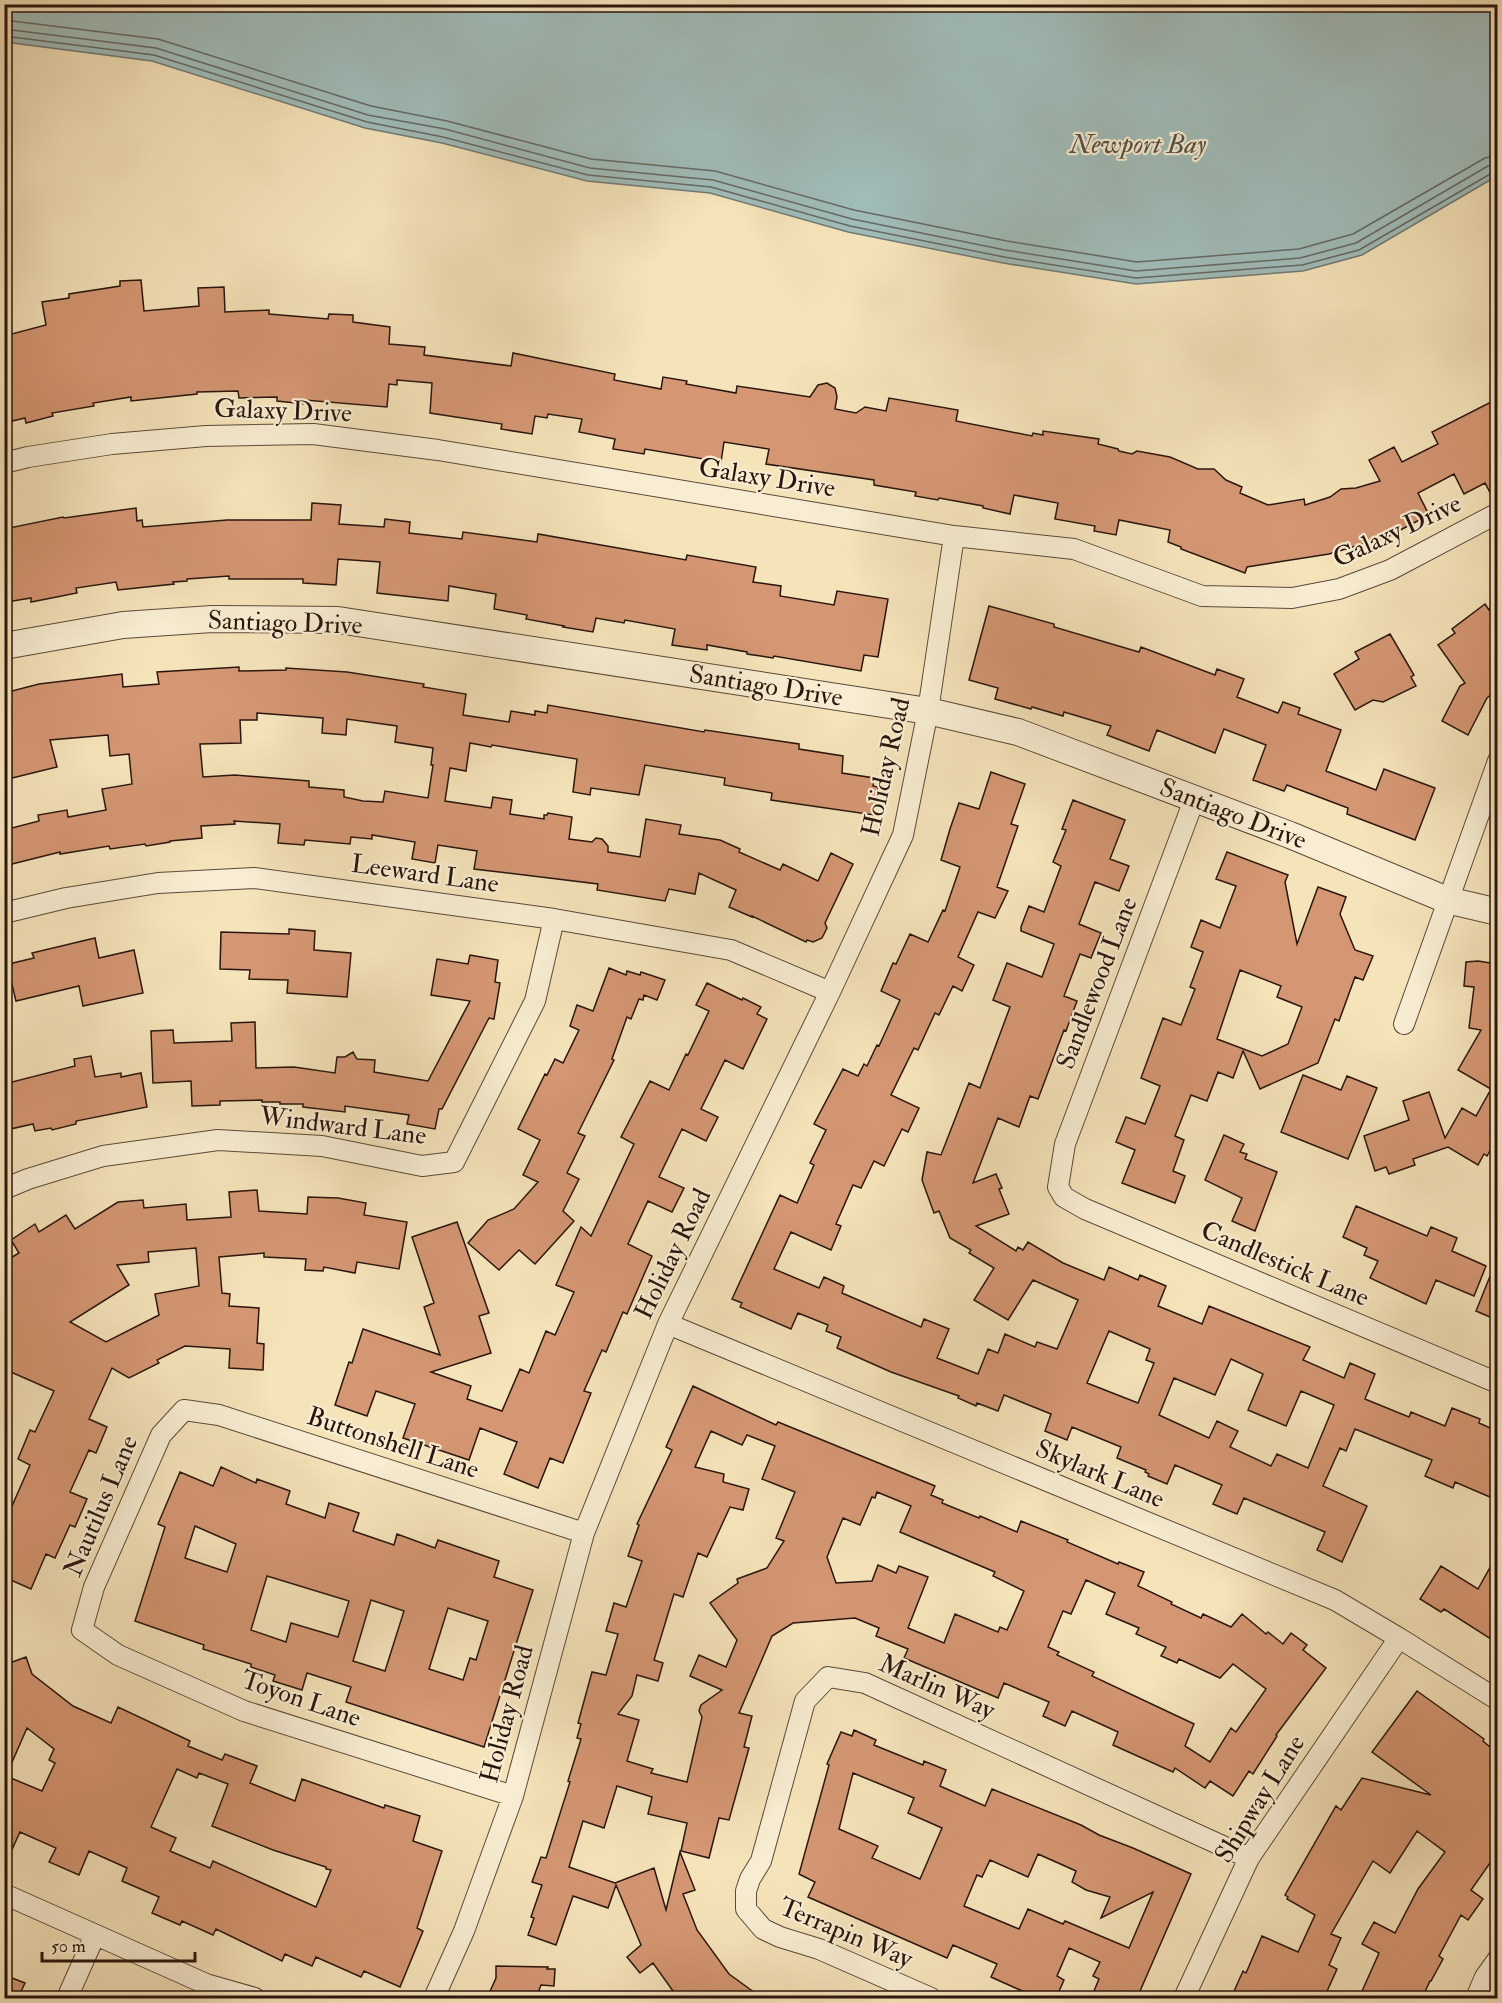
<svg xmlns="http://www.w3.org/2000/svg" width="1502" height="2003" font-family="'IM FELL Double Pica',serif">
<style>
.water{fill:#a0bcb9;stroke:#717a75;stroke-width:1.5}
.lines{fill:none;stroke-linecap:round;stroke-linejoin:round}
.shore{stroke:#656964;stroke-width:1.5}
.building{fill:#d49673;stroke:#2a160e;stroke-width:1.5;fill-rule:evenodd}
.minor-casing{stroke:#5d4939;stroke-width:22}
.tertiary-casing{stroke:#5d4939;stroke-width:28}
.minor{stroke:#f8edd2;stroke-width:20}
.tertiary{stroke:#f8edd2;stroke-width:26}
.labels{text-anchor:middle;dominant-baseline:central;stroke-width:4.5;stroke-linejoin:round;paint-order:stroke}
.street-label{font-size:26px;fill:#2a160e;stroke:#f8edd2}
.water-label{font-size:27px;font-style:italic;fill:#53504a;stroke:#f8edd2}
</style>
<rect width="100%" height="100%" fill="#f5e3ba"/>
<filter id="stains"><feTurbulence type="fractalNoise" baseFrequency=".00333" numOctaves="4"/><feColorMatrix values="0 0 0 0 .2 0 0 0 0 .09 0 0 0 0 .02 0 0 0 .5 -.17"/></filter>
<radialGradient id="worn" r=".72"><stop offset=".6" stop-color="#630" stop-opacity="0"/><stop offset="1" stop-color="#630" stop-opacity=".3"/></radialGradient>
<path class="water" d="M5,4L1497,5V176L1362,255L1303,271L1136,284L1003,263L848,232L710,193L587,181L442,143L365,128L152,61L5,42Z"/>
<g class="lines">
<path class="shore" d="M4,20L158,39L371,106L447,121L591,159L715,171L854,210L1007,241L1137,262L1299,249L1353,234L1485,158L1498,155
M4,29L156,48L368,115L445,129L590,168L713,180L852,219L1005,250L1136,271L1300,258L1356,243L1488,166L1498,164
M4,36L154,55L367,122L443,137L588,175L711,187L850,226L1004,257L1136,278L1302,265L1359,250L1492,173L1498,172"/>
</g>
<path class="building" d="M141,280L144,311L199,306L198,288L224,287L225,312L269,310V314L328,319L329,314L353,315V322L390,327L389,344L425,347L424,355L511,366L513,353L615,374L614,380L661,389L663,377L687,381L686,384L736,393L737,386L810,397L818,385L827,383L835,388L837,397L835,409L856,413L865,407L886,411L889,398L958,410L956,421L1032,436L1033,433L1043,435V431L1099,439L1098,444L1118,449L1119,451L1132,454L1137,451L1170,457L1198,469H1214L1226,480L1242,487L1240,493L1268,505L1304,499L1305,505L1330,497L1341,489L1356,488L1380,481L1369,460L1394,447L1402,462L1438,444L1432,432L1497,399V501L1495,502L1485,483L1464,494L1454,474L1418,493L1429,515L1389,536L1329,554L1247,567L1245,573L1181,549V547L1168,542L1170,530L1119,520L1116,535L1094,531L1095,526L1055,519L1058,503L1014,495L1010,514L983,508V506L939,498L938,500L915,496L916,492L874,485V480L766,464L769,449L724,442L721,462L645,449L644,454L613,449L615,439L579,432L582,419L548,414L547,418L535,416L532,434L501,429L502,424L430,413L432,383L397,380V385L389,384L387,407L305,400V404L277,401V397L239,398L238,391L197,392V394L131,401V397L93,403L94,406L52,413L53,416L26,423L25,418L4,423V336L46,325L42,302L69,298V294L120,286V281Z
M312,503L341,505L339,524L384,527L385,519L410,522L409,533L462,539L463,532L537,542L538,534L686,560L687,555L756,567L753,582L781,586L780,596L834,605L837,591L888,599L878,657L864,655L861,671L774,656L773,658L747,654V652L707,645V650L672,645L675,629L625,620L624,623L596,618L593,632L563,627L564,626L526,619L527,615L494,609L496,594L449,586L448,601L377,593L380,562L338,559L336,585L303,583V579H229V576L187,579V581L173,582L174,584L118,590L116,582L76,588L77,593L31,602V598L7,602L4,588V529L63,517L64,518L136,508L137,521L142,520L143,527L227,520H311Z
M1485,604L1489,610L1491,608L1497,617V690L1487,698L1468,735L1442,721L1460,686L1465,683L1438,645L1455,633L1452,629Z
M989,606L1054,624V627L1139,652L1141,647L1215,675L1217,669L1244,679L1237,697L1278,713L1283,702L1300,708L1298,714L1341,730L1326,771L1376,790L1384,769L1435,788L1415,840L1347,814L1348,808L1287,785L1284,791L1253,780L1266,745L1224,729L1215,753L1157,730L1149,751L1107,735L1111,726L1064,712L1063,716L1032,707L1031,709L995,699L998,688L969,680Z
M1390,634L1414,675L1411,677L1416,686L1383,702L1373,700L1355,710L1334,674L1359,659L1355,652Z
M239,667V671L286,670V668L347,672L424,684L423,687L466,694L463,715L509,722L511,711L535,715V711L547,713L548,705L704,732L705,730L799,744V749L843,756L842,773L874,778L873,786L878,787L874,815L771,800L772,793L724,785L725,778L645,765L639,795L591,788L590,795L573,792L577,759L492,745L491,747L470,743L466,771L450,768L445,801L491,808L493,797L512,800L510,814L544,819V815H547L548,813L572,817L569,839L592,842L596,838L602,839L608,846V852L640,857L646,819L681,825L679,834L720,840L740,849L739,852L780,870L783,864L818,881L831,853L853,864L825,923L827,928L822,938L813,942L807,940L806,942L752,916V917L729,907L736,890L699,873L695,894L669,889L665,901L597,890L598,884L474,869L477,851L438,845L435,863L412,859L415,842L372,835V839L351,837L350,844L305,840L304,845L278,843L280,824L234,821L235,824L201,826L202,838L170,841V842L146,846L145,844L110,849L109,846L60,854V852L4,866V830L39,821L38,815L67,810L68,817L106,810L102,789L132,784L129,754L110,756L108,735L50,740L57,767L4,780V693L39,684L122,674L123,687L159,684L157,672ZM257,713L323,718L322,733L346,735L347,719L397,726L395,742L433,748L431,765H433L428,798L385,791L383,802L363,801L344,797V790L309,787V781L235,775L203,777L200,744L241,743L240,720H257Z
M991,772L1025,784L1011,824L1018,826L997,887L1008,891L995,918L978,912L958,957L974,965L962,991L953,986L939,1015L935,1013L918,1050L914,1048L891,1095L919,1108L908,1132L902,1129L884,1166L874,1161L861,1188L853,1185L836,1224L841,1226L831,1250L791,1232L774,1269L819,1288L824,1277L844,1286L842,1293L921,1327L924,1319L949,1329L937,1358L978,1374L988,1349L998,1353L1005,1334L1035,1347L1037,1342L1057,1349L1078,1300L1033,1280L1008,1320L974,1300L994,1268L969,1253L971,1250L950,1238L939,1211L934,1213L922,1180L927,1152L941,1155L969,1083L980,1088L1010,1007L993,1000L1007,963L1042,977L1054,944L1021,931V927L1029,906L1044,912L1061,866L1053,862L1066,830L1062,829L1073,800L1125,820L1110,859L1129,866L1119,891L1095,882L1079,924L1101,933L1091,958L1080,954L1064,996L1077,1001L1066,1031L1064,1030L1038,1099L1030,1096L1019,1127L998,1118L973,1183L996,1174L1002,1188L999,1189L1009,1214L976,1226L1016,1251L1018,1247L1023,1250L1028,1242L1063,1263L1104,1280L1109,1267L1138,1280L1140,1275L1166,1286L1158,1306L1202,1324L1209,1306L1310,1347L1303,1360L1344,1378L1350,1363L1375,1374L1365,1399L1409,1417L1411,1412L1445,1426L1452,1408L1480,1419L1479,1423L1497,1431V1500L1455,1482L1453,1488L1425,1476L1432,1460L1355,1429L1346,1451L1340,1448L1323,1486L1367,1506L1342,1562L1317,1550L1325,1532L1244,1498L1237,1514L1213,1504L1222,1485L1175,1465L1167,1484L1148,1476L1149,1474L1145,1472L1146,1470L1117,1458L1121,1447L1072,1427L1067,1440L1045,1431L1051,1414L1004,1395L998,1411L977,1403L976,1406L958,1398L959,1396L891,1372L837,1348L841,1337L826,1331L828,1325L798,1313L791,1329L740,1307L742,1303L732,1299L780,1195L797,1203L814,1165L810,1163L826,1130L814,1124L843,1069L858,1076L864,1064L867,1066L877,1045L879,1046L900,1000L881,991L893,963L896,964L910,934L928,942L943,910L945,911L960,867L941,860L950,829L959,803L979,809ZM1109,1331L1150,1349L1146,1360L1154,1363L1138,1403L1087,1383ZM1231,1359L1263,1374L1248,1410L1286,1426L1301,1391L1334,1405L1308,1468L1277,1454L1271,1466L1230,1447L1238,1431L1217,1421L1209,1438L1159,1415L1174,1378L1215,1395Z
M1227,852L1288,875L1285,882L1297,944L1318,887L1346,897L1340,914L1355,950L1373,956L1363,980L1355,977L1339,1021L1335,1019L1318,1063L1260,1089L1243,1051L1233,1078L1218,1072L1207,1101L1191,1095L1175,1136L1184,1140L1173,1171L1185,1176L1175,1203L1122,1183L1135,1150L1116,1142L1126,1117L1145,1124L1160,1086L1141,1078L1163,1018L1181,1025L1195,989L1190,987L1203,952L1191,947L1201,920L1220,928L1236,886L1216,879ZM1240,970L1281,986L1277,997L1302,1007L1288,1044L1262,1056L1217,1039Z
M289,929L315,931L314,950L351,953L347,997L287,993L288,980L249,979L250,970L220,969L221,932L289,934Z
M95,938L99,958L134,950L143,993L83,1006L79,986L16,1001L8,968L13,963L34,958L32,953Z
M470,955L498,960L495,982L500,983L494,1019L489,1018L442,1109H439L435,1129L407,1124L409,1115L345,1106V1112L303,1107V1104H280V1102H262V1100L220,1101V1105L192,1106L191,1081L153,1083L151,1031L173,1030L174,1043L232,1041L231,1023L255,1022L256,1068L294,1067L335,1073L337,1057H345L353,1052L357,1059L375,1060L374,1072L428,1081L470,1001L431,995L437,959L468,964Z
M1478,961L1497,964V1138L1487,1156L1484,1154L1478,1165L1448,1147L1413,1159L1415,1165L1389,1174L1386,1167L1375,1171L1364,1136L1409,1120L1403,1101L1429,1092L1445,1138L1462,1108L1476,1116L1491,1089L1458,1070L1481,1030L1469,1028L1474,987L1464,986L1466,962Z
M609,968L626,975L627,971L640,975L641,972L665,980L657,1000L644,995L643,1000L639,999L631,1019L627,1017L612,1059L614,1060L578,1133L585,1136L567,1173L579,1179L563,1211L574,1221L535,1264L519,1250L499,1270L468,1243L488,1220L514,1209L538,1182L523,1175L540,1140L518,1129L545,1074L547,1075L555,1059L563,1063L579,1030L570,1026L577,1005L593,1011Z
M707,983L742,1000L743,998L761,1007L757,1014L767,1019L743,1069L725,1060L701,1109L718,1117L706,1141L682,1129L659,1177L684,1188L672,1212L648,1201L628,1244L652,1256L627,1314L623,1312L606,1352L602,1350L584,1391L591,1393L563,1463L550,1458L538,1488L504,1474L517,1442L480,1428L469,1460L403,1438L415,1404L376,1391L367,1416L335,1405L349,1362L352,1363L363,1329L440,1355L424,1307L434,1303L412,1237L457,1222L489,1313L479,1316L491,1353L431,1372L471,1386L467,1399L502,1411L520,1369L529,1373L546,1331L555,1335L574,1292L556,1285L581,1227L591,1236L634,1144L621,1137L650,1081L669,1090L686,1054L688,1055L709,1011L696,1005Z
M91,1056L95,1077L121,1073V1077L141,1073L147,1107L76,1121V1124L52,1130L51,1128L35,1131L33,1124L6,1130L4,1122V1084L75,1066L74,1059Z
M1303,1075L1341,1090L1347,1076L1377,1088L1348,1159L1281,1132Z
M1224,1135L1244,1144L1240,1152L1247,1154L1245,1159L1277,1172L1255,1231L1232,1221L1242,1198L1205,1180Z
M257,1190L259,1211L307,1214L308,1197L338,1198L366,1203L364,1215L407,1222L399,1269L357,1262L355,1273L324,1267L323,1271L305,1270L306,1259L264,1257V1253L219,1257L222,1293L230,1294L229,1306L259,1308L257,1343L264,1344L263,1370L229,1368L230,1349L185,1346L157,1360L159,1363L129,1378L112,1368L89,1419L107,1427L96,1453L89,1450L70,1492L87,1499L75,1527L70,1525L55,1558L46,1554L31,1589L4,1577V1503L12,1506L30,1465L18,1459L30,1430L35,1432L54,1391L4,1369V1262L19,1253L11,1240L35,1224L39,1232L66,1215L75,1229L118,1202L143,1200L144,1208L186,1204L187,1220L231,1217L229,1192ZM196,1248L199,1286L155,1294L159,1315L106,1342L70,1322L129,1285L117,1265L149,1262L148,1252Z
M1356,1206L1427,1236L1431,1227L1457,1238L1452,1251L1486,1266L1474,1296L1436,1280L1426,1304L1370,1278L1378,1261L1364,1255L1367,1248L1343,1237Z
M1497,1259V1320L1476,1311Z
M693,1386L776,1425L778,1422L935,1486L931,1495L943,1500L942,1503L979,1518L980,1516L1017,1532L1021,1521L1068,1540L1067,1542L1118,1564L1119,1562L1144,1572L1138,1586L1172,1602L1171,1604L1201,1618L1203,1614L1231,1627L1242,1614L1266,1634L1268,1632L1283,1644L1291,1633L1307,1645L1303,1650L1326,1668L1276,1735L1277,1736L1253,1774L1249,1771L1233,1796L1210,1781L1205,1788L1175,1768L1173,1772L1113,1745L1118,1732L1072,1711L1065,1726L1043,1716L1049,1702L1004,1683L998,1698L904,1658L908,1649L876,1636L879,1628L855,1618L793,1623L772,1636L739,1713L752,1716L744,1747L749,1748L729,1820L719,1818L709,1858L681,1851L687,1823L648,1814L652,1797L617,1786L604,1828L583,1821L569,1867L615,1883L654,1868L666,1910L680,1852L695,1890L683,1894L697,1930L729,1974L762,1998H699L690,1992L678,1998L653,1963L640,1973L627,1957L641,1945L616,1885L608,1908L573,1896L556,1945L528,1935L534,1918L531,1917L542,1885L532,1882L541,1857L546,1858L570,1782L568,1781L581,1739L577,1738L581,1724L578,1723L592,1672L606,1675L618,1634L606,1631L614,1603L626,1607L642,1561L628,1556L639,1525L637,1524L672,1450L666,1447ZM711,1431L742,1445L747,1435L775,1446L762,1479L795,1492L776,1538L784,1541L767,1568L737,1579L738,1583L710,1603L737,1640L726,1667L699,1655L690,1676L722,1690L701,1705L699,1711L702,1717L687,1782L651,1773L653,1769L627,1761L639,1720L618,1714L632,1696L637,1675L658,1681L663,1663L654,1660L674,1594L683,1597L698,1553L707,1557L730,1507L743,1510L749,1489L723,1482L724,1474L695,1467ZM877,1492L911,1506L900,1532L995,1572L993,1576L1024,1591L1007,1630L1000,1627L998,1632L955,1614L944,1643L908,1628L928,1577L899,1566L896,1573L878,1565L872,1581L836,1583L827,1557L843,1518L860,1525L872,1497L875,1498ZM1086,1580L1115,1593L1106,1614L1139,1628L1136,1634L1166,1647L1161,1656L1177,1663L1179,1659L1220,1678L1233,1664L1266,1689L1236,1732L1231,1728L1210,1762L1185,1746L1194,1724L1092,1676L1094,1672L1057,1655L1059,1652L1048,1647L1063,1611L1071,1614Z
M221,1467L256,1483L257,1479L290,1491L286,1504L325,1518L329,1503L359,1513L353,1531L394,1545L397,1534L435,1548L438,1540L499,1561L494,1577L533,1590L484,1747L346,1702L351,1687L307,1673L302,1690L273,1681L275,1675L251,1667V1664L203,1649L204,1645L135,1621L165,1527L158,1524L180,1472L213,1486ZM195,1526L236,1544L227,1572L185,1558ZM267,1576L349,1601L338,1637L291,1623L286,1642L251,1630ZM371,1600L404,1611L385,1671L353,1661ZM448,1608L488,1621L476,1660L470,1658L463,1680L429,1669Z
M1497,1555V1643L1444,1609L1441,1612L1420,1599L1441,1566L1478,1589Z
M26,1657L32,1674L73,1706L111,1723L118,1707L190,1741L188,1746L222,1760L225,1754L257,1766L250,1783L295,1801L302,1779L384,1808L385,1805L420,1816L413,1841L442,1851L417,1928L423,1931L400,1987L364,1971L361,1977L316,1957L312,1966L285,1954L282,1961L216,1929L213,1935L182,1921L180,1925L152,1913L159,1897L122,1881L127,1868L89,1851L79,1875L49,1862L56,1848L20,1832L4,1867V1665ZM27,1728L54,1749L49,1760L55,1763L42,1791L6,1776ZM177,1769L197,1778L199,1773L228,1784L212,1826L273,1850L326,1867V1869L331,1870L316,1907L213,1861L210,1868L170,1851L176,1838L151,1827Z
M1417,1691L1484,1739L1483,1741L1497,1753V1853L1471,1890L1483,1899L1468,1920L1461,1915L1439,1956L1443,1959L1431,1981H1430L1422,1998H1359L1379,1953L1362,1944L1374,1922L1395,1933L1418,1889L1445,1852L1417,1831L1390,1873L1373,1861L1331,1934L1341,1938L1329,1965L1337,1969L1324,1998H1231L1243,1971L1246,1973L1262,1936L1298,1952L1315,1915L1287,1899L1288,1897L1285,1895L1336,1806L1341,1810L1362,1778L1431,1795L1372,1752Z
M854,1730L876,1740L874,1745L923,1765L924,1761L946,1770L940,1786L985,1806L992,1789L1081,1825L1099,1835L1133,1848L1191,1874L1137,1998H1091L1099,1979L1093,1976L1100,1962L1069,1948L1057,1976L1064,1980L1056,1998H1038L991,1977L997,1964L953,1945L947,1958L808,1897L815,1882L799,1874L829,1765L827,1764L841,1732L852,1736ZM853,1773L914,1798L908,1813L942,1828L920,1879L872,1858L878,1846L839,1829ZM1038,1854L1076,1871L1072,1882L1086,1890L1110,1897L1101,1918L1153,1892L1129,1948L1065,1921L1063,1924L1028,1909L1019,1929L964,1906L977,1875L982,1877L990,1860L1028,1877Z
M496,1966L548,1967L547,1969H555L554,1986L541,1985L536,1998H487L496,1978Z
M4,1975L25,1983L18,1998H4Z"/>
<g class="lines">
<g class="minor-casing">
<path id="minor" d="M4,463L28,457L112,444L206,436L313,434L438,450L954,536L1074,549L1202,596L1292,598L1339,589L1390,570L1498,513
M1194,800L1065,1144L1058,1187L1064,1197L1085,1209L1498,1383
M4,913L66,898L158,883L254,878L554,919L731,950L830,992
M1404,1024L1498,761
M4,1189L28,1179L103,1156L218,1140L322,1146L422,1166L454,1162L535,1001L554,919
M668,1324L1335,1600L1399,1638L1498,1700
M513,1796L244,1711L118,1655L82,1630L94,1587L161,1435L184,1410L219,1415L584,1533
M4,1894L206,1984L255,1998
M67,1998L95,1935
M434,1998L464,1931L513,1796L584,1533L668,1324L830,992L903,835L928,711L954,536
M931,1998L819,1949L780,1937L763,1929L746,1909V1891L750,1879L761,1861L805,1701L828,1677L865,1683L1249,1858
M1184,1998L1249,1858L1399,1638
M1476,1998L1485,1977L1498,1959"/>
</g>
<g class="tertiary-casing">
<path id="tertiary" d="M4,646L123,625L212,619L338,620L928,711L1018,732L1290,835L1447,900L1498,912"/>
</g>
<use href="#minor" class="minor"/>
<use href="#tertiary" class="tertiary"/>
</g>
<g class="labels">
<g class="street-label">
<text transform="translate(283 411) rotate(2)">Galaxy Drive</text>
<text transform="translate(767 478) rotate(9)">Galaxy Drive</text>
<text transform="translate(1397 531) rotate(-25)">Galaxy Drive</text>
<text transform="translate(285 623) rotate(2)">Santiago Drive</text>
<text transform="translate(766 686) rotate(9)">Santiago Drive</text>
<text transform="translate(886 767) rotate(-77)">Holiday Road</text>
<text transform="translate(1233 814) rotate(21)">Santiago Drive</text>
<text transform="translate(425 874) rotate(8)">Leeward Lane</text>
<text transform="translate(1097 983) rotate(-69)">Sandlewood Lane</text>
<text transform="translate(343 1126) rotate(7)">Windward Lane</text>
<text transform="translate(673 1254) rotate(-64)">Holiday Road</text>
<text transform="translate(1285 1264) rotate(23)">Candlestick Lane</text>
<text transform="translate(393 1443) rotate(18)">Buttonshell Lane</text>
<text transform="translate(1100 1474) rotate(23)">Skylark Lane</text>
<text transform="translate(101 1506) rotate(-67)">Nautilus Lane</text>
<text transform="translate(937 1687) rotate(24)">Marlin Way</text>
<text transform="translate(301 1699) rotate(19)">Toyon Lane</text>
<text transform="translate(507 1714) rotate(-75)">Holiday Road</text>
<text transform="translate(1260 1799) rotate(-58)">Shipway Lane</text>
<text transform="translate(846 1933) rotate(23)">Terrapin Way</text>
</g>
<g class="water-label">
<text x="1138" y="144">Newport Bay</text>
</g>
</g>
<rect width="1502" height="2003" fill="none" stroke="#f5e3ba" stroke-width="24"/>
<rect x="6" y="6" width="1490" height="1991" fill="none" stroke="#2a160e" stroke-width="3"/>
<rect x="12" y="12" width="1478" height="1979" fill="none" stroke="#2a160e" stroke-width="1.5"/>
<path d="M42 1952v9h153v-9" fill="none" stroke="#2a160e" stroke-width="3"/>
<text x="51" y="1952" font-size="18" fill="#2a160e" stroke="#f8edd2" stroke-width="4.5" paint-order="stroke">50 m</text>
<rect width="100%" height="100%" filter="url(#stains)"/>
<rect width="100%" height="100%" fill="url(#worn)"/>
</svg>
